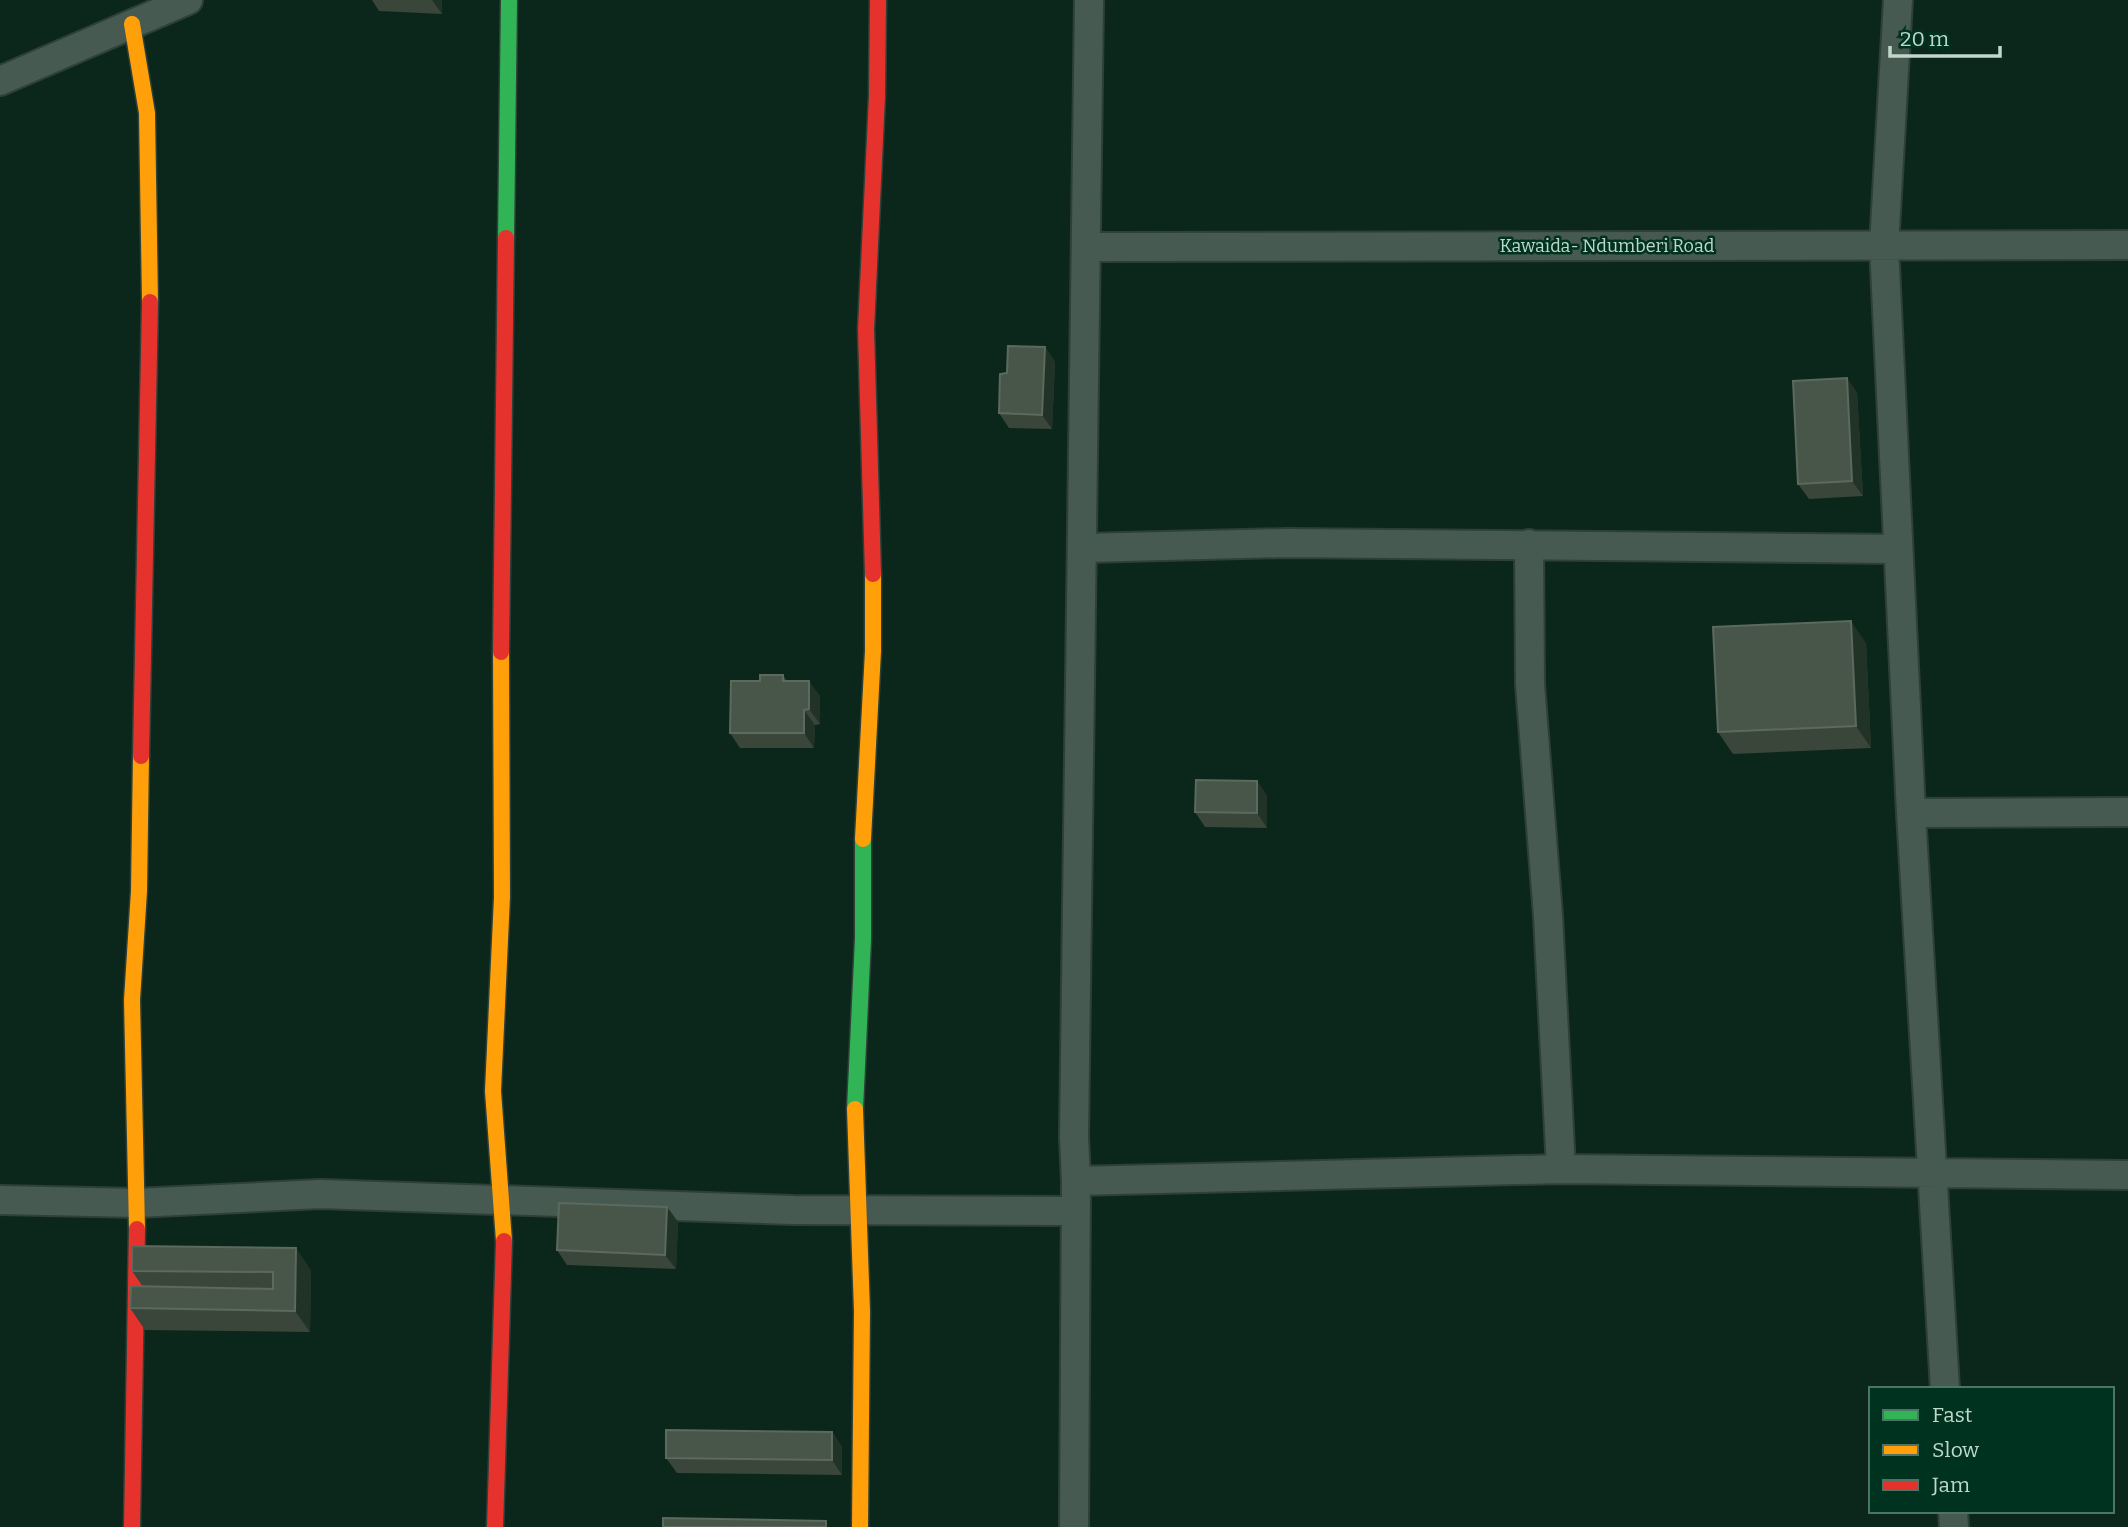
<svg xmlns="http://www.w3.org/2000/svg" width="2128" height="1527" font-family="Bitter,serif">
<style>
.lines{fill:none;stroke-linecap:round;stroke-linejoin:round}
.street-casing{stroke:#2e4038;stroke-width:32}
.fast-casing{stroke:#2e4038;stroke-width:19}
.slow-casing{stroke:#2e4038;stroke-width:19}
.jam-casing{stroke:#2e4038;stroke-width:19}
.street{stroke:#475a52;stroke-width:28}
.fast{stroke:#30b455;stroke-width:16}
.slow{stroke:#ff9f0a;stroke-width:16}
.jam{stroke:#e5322d;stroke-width:16}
.wall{fill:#3a4639}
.shaded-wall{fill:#213327}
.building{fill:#485649;stroke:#5b6a5d;stroke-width:2}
.labels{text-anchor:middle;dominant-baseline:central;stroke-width:5;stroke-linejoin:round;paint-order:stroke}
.street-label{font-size:18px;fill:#c0d8cb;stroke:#003220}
</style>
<rect width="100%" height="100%" fill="#0b271c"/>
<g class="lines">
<g class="street-casing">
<path id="street" d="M1898,0L1884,246L1911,813L1945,1389
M0,81L188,0
M1087,247L2128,245
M1529,544L1530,684L1548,916L1561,1169
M1084,548L1287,543L1898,549
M1911,813L2128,812
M1076,1181L1561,1169L2128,1175
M0,1200L137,1203L320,1194L793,1210L1076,1211
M1953,1511L1954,1527
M1074,1527L1076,1181L1074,1137L1089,0"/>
</g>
<g class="fast-casing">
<path id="fast" d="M506,238L509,0
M855,1109L863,939V839"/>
</g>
<g class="slow-casing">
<path id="slow" d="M132,24L147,113L150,302
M501,652L502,897L493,1091L504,1241
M863,839L873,651V574
M855,1109L862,1311L860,1527
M137,1229L132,1000L139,891L141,756"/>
</g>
<g class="jam-casing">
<path id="jam" d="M873,574L866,329L877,96L878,0
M501,652L506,238
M141,756L150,302
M132,1527L137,1229
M495,1527L504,1241"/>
</g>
<use href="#street" class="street"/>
<use href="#fast" class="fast"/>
<use href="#slow" class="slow"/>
<use href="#jam" class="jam"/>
</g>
<path class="wall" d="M372,0H442V14L379,11Z
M1045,347L1055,362L1052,429L1009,428L999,413L1007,373Z
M1857,392L1863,496L1809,499L1798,484Z
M1866,643L1871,748L1733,754L1718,732Z
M783,675L787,681L820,696V724L815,725L814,748H740L730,733L760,681Z
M1257,781L1267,796V828L1205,827L1195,812Z
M667,1207L678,1222L676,1269L567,1265L557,1250Z
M311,1270L310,1332L145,1330L130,1308L143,1287L132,1271Z
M832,1432L842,1447V1475L677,1473L666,1458Z"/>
<path class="shaded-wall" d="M432,0H442V14Z
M1045,347L1055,362L1052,429L1042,415Z
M1847,378L1857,392L1863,496L1852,481Z
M1851,621L1866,643L1871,748L1856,726Z
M809,681L820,696V724L809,709Z
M804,710L815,725L814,748L804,733Z
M1257,781L1267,796V828L1257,813Z
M667,1207L678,1222L676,1269L665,1255Z
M296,1248L311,1270L310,1332L295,1311Z
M832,1432L842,1447V1475L832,1460Z"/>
<path class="building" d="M1008,346L1045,347L1042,415L999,413L1000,374L1007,373Z
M1847,378L1852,481L1798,484L1793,381Z
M1851,621L1856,726L1718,732L1713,627Z
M760,675H783V681H809V709L804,710V733H730L731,681H760Z
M1196,780L1257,781V813L1195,812Z
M559,1203L667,1207L665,1255L557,1250Z
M132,1246L296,1248L295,1311L130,1308L131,1286L273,1289V1272L132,1271Z
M666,1430L832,1432V1460L666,1458Z
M663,1518L826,1521V1527H663Z"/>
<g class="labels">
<g class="street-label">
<text x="1607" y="246">Kawaida- Ndumberi Road</text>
</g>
</g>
<rect x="1869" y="1387" width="245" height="126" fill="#003220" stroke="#4d7464" stroke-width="2"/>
<rect x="1883" y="1410" width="35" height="10" fill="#30b455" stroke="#4d7464" stroke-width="2"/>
<text x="1932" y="1422" font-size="21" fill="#c0d8cb">Fast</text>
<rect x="1883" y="1445" width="35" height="10" fill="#ff9f0a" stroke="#4d7464" stroke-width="2"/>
<text x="1932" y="1457" font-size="21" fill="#c0d8cb">Slow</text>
<rect x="1883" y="1480" width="35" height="10" fill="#e5322d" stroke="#4d7464" stroke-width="2"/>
<text x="1932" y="1492" font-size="21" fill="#c0d8cb">Jam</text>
<path d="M1890 46v10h110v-10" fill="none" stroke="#c0d8cb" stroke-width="3.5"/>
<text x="1900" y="46" font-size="21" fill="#c0d8cb" stroke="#003220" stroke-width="5" paint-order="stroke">20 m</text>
</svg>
